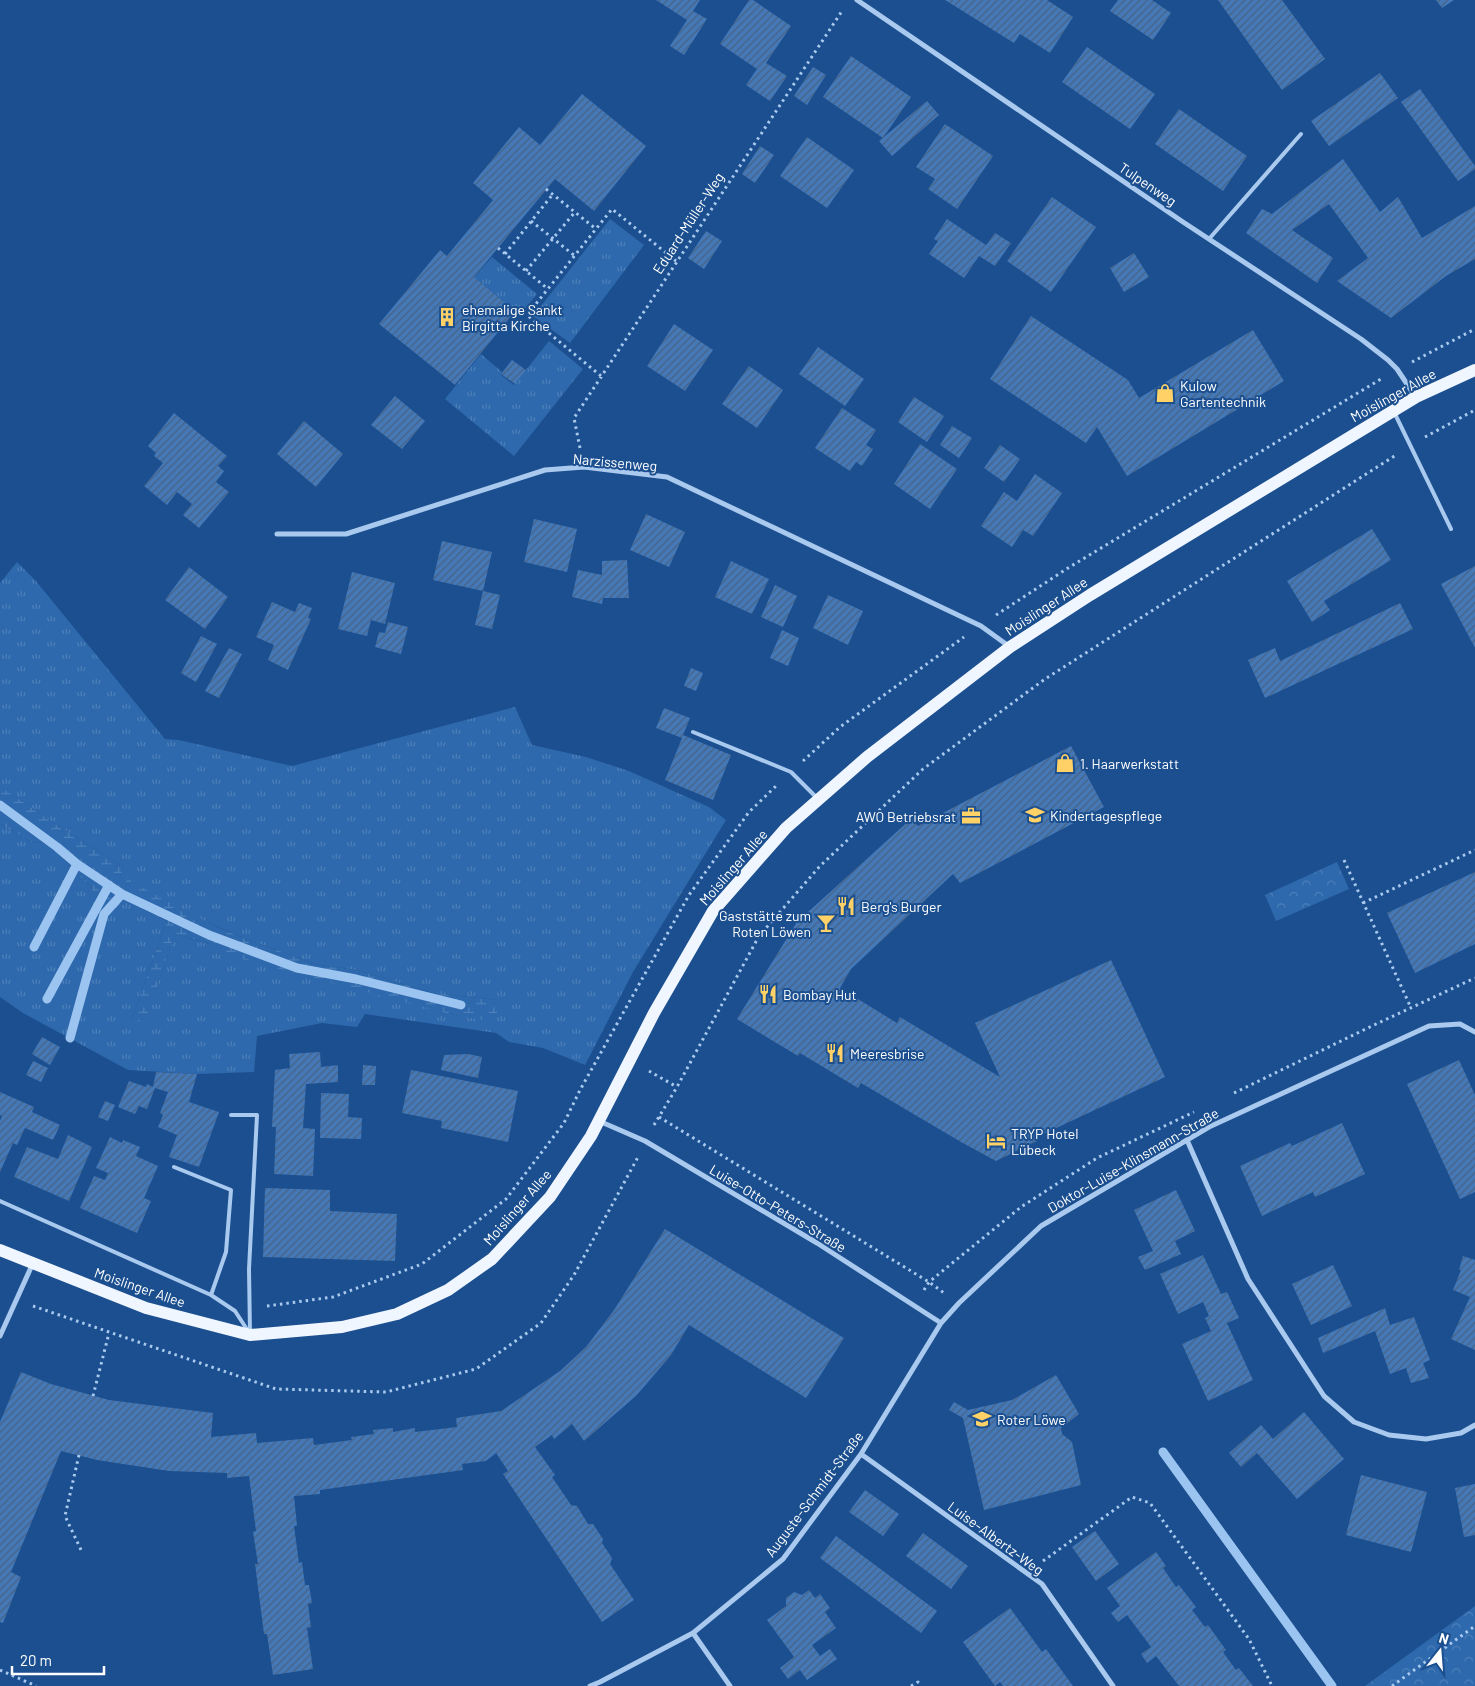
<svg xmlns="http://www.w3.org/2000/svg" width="1475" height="1686" font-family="Barlow,sans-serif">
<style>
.grass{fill:url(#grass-tufts)}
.wetland{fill:url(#wetland-marsh)}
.park{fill:url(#park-crowns)}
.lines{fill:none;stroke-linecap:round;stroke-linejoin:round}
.stream{stroke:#9cc4f0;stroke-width:9}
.building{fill:url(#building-hatch)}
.path{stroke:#a9c9ee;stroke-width:3;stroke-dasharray:2.5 4;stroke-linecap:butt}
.lane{stroke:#a9c9ee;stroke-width:4}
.street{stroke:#a9c9ee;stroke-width:5}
.primary{stroke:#f0f6ff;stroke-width:12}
.labels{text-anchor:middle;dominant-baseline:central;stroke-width:4;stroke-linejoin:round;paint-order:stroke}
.street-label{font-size:14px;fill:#fff;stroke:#1b4f8f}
.poi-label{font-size:14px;fill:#fff;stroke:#1b4f8f;text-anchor:start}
</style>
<defs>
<pattern id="grass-tufts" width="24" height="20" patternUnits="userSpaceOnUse" patternTransform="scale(1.25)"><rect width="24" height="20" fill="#2e69ad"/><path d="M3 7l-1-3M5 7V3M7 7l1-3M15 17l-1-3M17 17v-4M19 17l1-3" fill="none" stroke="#4d80b9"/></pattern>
<pattern id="wetland-marsh" width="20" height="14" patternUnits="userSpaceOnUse" patternTransform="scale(1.25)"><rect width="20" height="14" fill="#2e69ad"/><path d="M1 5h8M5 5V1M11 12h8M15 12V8" fill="none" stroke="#4d80b9"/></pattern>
<pattern id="park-crowns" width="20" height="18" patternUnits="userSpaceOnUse" patternTransform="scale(1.25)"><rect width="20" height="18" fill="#2e69ad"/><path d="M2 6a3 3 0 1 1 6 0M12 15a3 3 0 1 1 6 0" fill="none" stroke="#4d80b9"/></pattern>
<pattern id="building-hatch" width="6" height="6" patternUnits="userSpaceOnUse" patternTransform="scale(1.25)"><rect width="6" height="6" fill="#4478b7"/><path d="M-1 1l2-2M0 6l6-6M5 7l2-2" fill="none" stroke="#486282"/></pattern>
</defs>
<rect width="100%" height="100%" fill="#1b4f8f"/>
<path class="grass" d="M610,219L644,245L570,343L533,316Z
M492,257L537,294L520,315L474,277Z
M549,341L583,369L514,456L445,399L481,354L502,372L501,375L514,385Z
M17,562L35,580L165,739L179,740L292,766L515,707L532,745L586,757L629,771L709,807L726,820L633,972L585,1065L543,1048L509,1042L496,1033L365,1014L357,1027L322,1023L257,1036L254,1072L197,1074L128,1070L23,1013L0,997V824L31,842L44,843L56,851L77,874L92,888L124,900L167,921L132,1018L145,1021L175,934L458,1016L496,1000L433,993L357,970L313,964L297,957L251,941L181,911L120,876L124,867L55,824L0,786V583Z"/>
<path class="wetland" d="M0,786L55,824L124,867L120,876L215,926L251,941L297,957L313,964L357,970L433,993L497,1000V1022L458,1016L238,958L207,943L175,934L145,1022L132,1018L167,921L124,900L110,915L92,907V888L77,874L56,851L44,843L31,842L0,824Z"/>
<path class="park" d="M1337,862L1349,889L1276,921L1265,895Z
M1475,1606V1686H1365Z"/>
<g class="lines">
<path class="stream" d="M0,805L57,847L77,864L122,894L209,935L297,968L356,979L461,1005
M34,947L77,864
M47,999L109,885
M70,1038L104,914L122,894
M1163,1452L1332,1686"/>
</g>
<path class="building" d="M656,0H700L693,11L707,19L684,55L670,46L687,20Z
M749,0H753L791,26L766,63L787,76L770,101L746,85L757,69L720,44Z
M945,0H1047L1073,17L1050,53L1020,34L1014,43Z
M1118,0H1152L1171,13L1153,40L1110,11Z
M1218,0H1282L1325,59L1282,90Z
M1436,0H1454L1442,8Z
M1087,47L1155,94L1130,129L1062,82Z
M851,56L911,97L883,138L823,97Z
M813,67L826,75L807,105L794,96Z
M1380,73L1398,98L1329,146L1311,121Z
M1420,89L1475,166V169L1458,181L1401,102Z
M582,94L646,146L594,211L555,179L474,277L515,311L455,385L379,324L440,250L447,256L493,200L473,183L519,127L540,145Z
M927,101L939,115L892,156L879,141Z
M1179,109L1247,156L1223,191L1155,144Z
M945,124L993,156L957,209L928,189L935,179L916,167Z
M807,137L854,170L827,208L780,176Z
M760,146L774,155L755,183L742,174Z
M1343,159L1380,212L1398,197L1422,238L1475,206V259L1446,276L1391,318L1337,281L1368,258L1329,204L1292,230L1333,258L1317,283L1246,233L1262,209L1272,214Z
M1052,197L1096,227L1051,292L1007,261Z
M947,219L986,245L995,233L1011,243L995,266L979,256L964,278L929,254L938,241L934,239Z
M706,231L722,241L704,269L688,258Z
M1134,253L1149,277L1124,292L1110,268Z
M1031,316L1128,380L1139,398L1253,330L1284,381L1127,476L1097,427L1086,443L990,379Z
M674,324L713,350L685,391L647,366Z
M818,347L864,379L845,406L799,374Z
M512,360L526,370L515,384L501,374Z
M749,366L783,390L757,428L722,404Z
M395,396L425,421L402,449L371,425Z
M914,397L944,416L927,442L898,422Z
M842,408L876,430L866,445L873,449L862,466L856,462L850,471L815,448Z
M174,413L227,456L218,466L224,471L216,482L229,492L199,528L183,515L192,504L177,492L167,505L144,486L163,463L154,456L156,453L148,446Z
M304,421L343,454L316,487L277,454Z
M952,426L972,438L959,458L940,445Z
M920,444L957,469L930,509L894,484Z
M1000,445L1020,459L1004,482L984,468Z
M1035,474L1062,493L1033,536L1023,530L1012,547L981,526L1004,492L1017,501Z
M646,514L685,532L669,567L630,550Z
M534,519L577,529L567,572L524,562Z
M1372,529L1391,560L1324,601L1330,610L1312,622L1287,581Z
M442,541L492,552L483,591L433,580Z
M627,560L629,598H603L602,604L572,597L578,570L602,575V561Z
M731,561L769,579L752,614L715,597Z
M1475,566V648L1441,584Z
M189,567L228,597L205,629L165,600Z
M352,572L395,583L385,624L371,620L367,636L338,629Z
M775,585L797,596L783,627L761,617Z
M483,591L500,595L492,629L475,625Z
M828,595L863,611L848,645L813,628Z
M272,602L295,612L299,603L312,608L308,618L311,619L288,670L268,660L274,645L256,637Z
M1400,603L1413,629L1265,698L1248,660L1275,648L1280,661Z
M388,622L408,627L401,654L375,647L379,632L385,633Z
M782,630L799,638L788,666L770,658Z
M201,636L217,644L196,682L181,673Z
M229,648L242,654L219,698L205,691Z
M691,668L703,673L696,691L684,686Z
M664,708L690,718L683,735L731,755L713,800L665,780L682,738L656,728Z
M1071,746L1104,807L960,883L953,874L851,969L840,988L897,1023L900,1017L1000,1077L975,1023L1111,960L1165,1077L1035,1138L1037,1141L996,1161L961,1142L861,1083L858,1088L800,1053L798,1056L737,1019L797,922L912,818L918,826Z
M1475,872V944L1415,973L1387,913Z
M42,1037L60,1047L50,1065L32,1054Z
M320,1052L321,1067L338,1065V1082L306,1084L303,1128L315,1129L313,1176L274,1174L276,1127H272L275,1070L290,1068L289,1054Z
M468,1054L482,1057L478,1078L441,1070L444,1055Z
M1459,1060L1475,1095V1192L1460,1199L1407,1084Z
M33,1061L48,1068L41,1082L26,1075Z
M363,1065L376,1066L375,1085H362Z
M411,1070L518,1091L508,1142L441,1128L442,1121L402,1113Z
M156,1072L197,1074L189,1102L219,1112L199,1167L169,1157L177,1135L158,1127L163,1115L160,1113L168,1092L155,1088L147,1109L139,1106L135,1114L118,1107L129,1081L146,1087L147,1084L153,1087Z
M0,1092L34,1107L32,1112L60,1125L53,1140L25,1128L17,1145L13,1143L0,1172V1121L2,1116L0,1115Z
M321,1093L349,1094L348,1117L362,1118L361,1139L320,1138Z
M105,1101L115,1105L108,1121L98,1117Z
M1342,1123L1365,1174L1315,1197L1313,1192L1262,1216L1240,1166L1290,1143L1292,1146Z
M68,1135L92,1147L69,1201L14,1177L27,1147L58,1159Z
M110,1137L122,1143L123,1140L140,1147L136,1156L158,1166L144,1198L151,1201L137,1233L80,1208L94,1176L105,1180L108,1173L96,1168Z
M265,1188L330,1190V1211L397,1214L395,1261L263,1257Z
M1176,1190L1195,1231L1175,1241L1181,1254L1145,1270L1138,1257L1153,1251L1134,1210Z
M665,1229L844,1338L806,1398L689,1325L671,1355L637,1395L584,1441L572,1424L554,1439L552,1435L535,1447L555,1475L552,1477L571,1505L577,1506L588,1524H593L603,1539L602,1543L612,1558L610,1564L634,1600L602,1622L503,1474L508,1471L496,1453L486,1461L462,1464L463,1470L320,1490V1494L294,1496L297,1526H294L299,1563L302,1562L305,1585H309L312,1603L308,1604L311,1627L307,1628L313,1669L273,1675L267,1634H264L255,1564H258L253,1532L256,1531L249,1476L227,1478V1473L169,1471L97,1460L61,1451L11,1572L21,1577L3,1623L0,1622V1422L21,1372L51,1384L109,1400L213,1413L211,1437L256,1433L257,1443L313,1438L314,1445L352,1440L351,1437L374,1434L373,1430L393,1428V1432L415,1428V1432L457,1427L456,1418L501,1411L560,1371L586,1347L614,1310Z
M1203,1255L1221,1294L1227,1292L1239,1318L1227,1323L1253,1380L1208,1401L1182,1344L1211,1331L1205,1318L1209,1316L1203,1302L1178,1314L1160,1274Z
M1463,1256L1475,1260V1350L1451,1339L1470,1297L1453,1290L1461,1270H1459Z
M1333,1265L1352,1306L1311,1325L1292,1284Z
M1385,1308L1390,1325L1414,1317L1430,1360L1423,1363L1429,1378L1411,1383L1406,1368L1390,1374L1375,1331L1323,1353L1318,1338Z
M1056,1375L1079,1414L1061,1428L1062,1434L1072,1442L1081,1485L984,1510L963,1418L949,1410L954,1402L968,1410L1012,1400Z
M1304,1412L1344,1459L1297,1499L1257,1453L1241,1467L1229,1453L1261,1425L1273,1439Z
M1361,1475L1427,1492L1411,1552L1346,1535Z
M1475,1484V1535L1464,1537L1455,1488Z
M865,1490L899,1514L883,1536L849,1512Z
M1095,1531L1119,1564L1096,1581L1072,1547Z
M923,1533L968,1566L951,1589L906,1556Z
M836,1536L937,1611L921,1633L820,1558Z
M1156,1552L1166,1566L1163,1568L1176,1587L1179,1585L1196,1607L1192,1610L1205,1627L1208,1625L1226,1650L1223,1652L1236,1670L1239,1668L1253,1686H1179L1156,1656L1147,1663L1141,1654L1151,1647L1127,1615L1118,1622L1111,1613L1120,1606L1107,1588Z
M809,1590L815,1598L820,1594L830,1608L825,1612L836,1628L812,1645L820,1656L830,1649L837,1659L807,1680L800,1670L788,1679L780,1668L794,1657L767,1620L786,1606V1598L794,1592L802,1595Z
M1010,1608L1042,1652L1046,1649L1073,1686H1003L1000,1682L995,1686L963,1642Z"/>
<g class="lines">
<path class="path" d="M546,189L596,229
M531,221L575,256
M498,248L548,289
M505,254L553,194
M526,271L575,212
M1412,362L1475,329
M601,376L527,315L612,209L676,261
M1425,437L1475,410
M580,448L574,418L842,11
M996,615L1068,568L1381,379
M803,761L840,727L964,637
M1344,860L1411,1008
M1363,903L1475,850
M649,1071L677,1087
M1234,1093L1376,1024L1475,978
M659,1117L929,1282L944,1293
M654,1125L677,1087L759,936L820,866L923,769L1045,679L1396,455
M924,1290L929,1282L1021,1207L1097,1158L1194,1112
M33,1306L276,1389L386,1392L476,1369L541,1323L574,1275L638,1157
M267,1306L333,1297L422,1264L506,1199L564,1123L580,1090L689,895L749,812L776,786
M93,1396L109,1333
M79,1455L65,1516L82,1552
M1043,1561L1132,1497L1150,1503L1249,1639L1272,1686
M0,1670L36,1686
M911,1686L918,1682L920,1686
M1392,1686L1475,1626"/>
<path class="lane" d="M1209,239L1301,134
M1394,412L1451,529
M693,732L791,772L817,798
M231,1115H257L249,1269L250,1333
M174,1167L231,1190L226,1252L211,1295
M0,1201L211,1295L235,1311L248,1331"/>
<path class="street" d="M857,0L1183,222L1361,339L1388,360L1397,369L1415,396
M277,534H346L545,470L584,467L667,477L981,626L1010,647
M599,1121L645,1141L817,1243L941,1323
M1187,1140L1248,1279L1324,1396L1354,1422L1389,1435L1426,1439L1461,1433L1475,1425
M0,1336L33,1263
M861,1454L1042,1584L1113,1686
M693,1633L730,1686
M590,1686L600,1682L693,1633L783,1559L861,1454L941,1323L959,1303L1041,1226L1209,1127L1429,1026L1460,1024L1475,1032"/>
<path class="primary" d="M0,1250L146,1308L250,1335L342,1327L397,1314L448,1290L492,1259L550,1197L591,1136L654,1013L713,911L786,828L867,757L1010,647L1090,595L1416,397L1475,370"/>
</g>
<defs>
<g id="building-bare" transform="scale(1.5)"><path d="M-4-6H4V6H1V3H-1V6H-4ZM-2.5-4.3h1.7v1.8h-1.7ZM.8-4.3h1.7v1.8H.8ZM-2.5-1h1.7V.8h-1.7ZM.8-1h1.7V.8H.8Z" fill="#ffd166" stroke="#1b4f8f" stroke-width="2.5" paint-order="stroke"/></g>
<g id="shop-bare" transform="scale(1.5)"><path d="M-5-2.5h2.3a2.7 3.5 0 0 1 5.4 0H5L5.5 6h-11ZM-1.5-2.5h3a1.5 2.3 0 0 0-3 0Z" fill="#ffd166" stroke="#1b4f8f" stroke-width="2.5" paint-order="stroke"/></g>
<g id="school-bare" transform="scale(1.5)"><path d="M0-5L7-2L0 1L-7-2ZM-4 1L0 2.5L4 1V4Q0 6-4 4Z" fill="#ffd166" stroke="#1b4f8f" stroke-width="2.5" paint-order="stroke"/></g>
<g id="office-bare" transform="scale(1.5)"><path d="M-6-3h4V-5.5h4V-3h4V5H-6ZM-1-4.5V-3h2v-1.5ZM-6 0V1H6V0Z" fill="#ffd166" stroke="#1b4f8f" stroke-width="2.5" paint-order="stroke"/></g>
<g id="restaurant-bare" transform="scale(1.5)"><path d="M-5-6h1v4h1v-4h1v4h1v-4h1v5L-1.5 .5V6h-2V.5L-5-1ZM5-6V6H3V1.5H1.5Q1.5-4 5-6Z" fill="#ffd166" stroke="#1b4f8f" stroke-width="2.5" paint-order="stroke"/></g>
<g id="bar-bare" transform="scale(1.5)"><path d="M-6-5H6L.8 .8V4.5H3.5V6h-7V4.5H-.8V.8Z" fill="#ffd166" stroke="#1b4f8f" stroke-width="2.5" paint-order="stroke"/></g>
<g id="hotel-bare" transform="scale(1.5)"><path d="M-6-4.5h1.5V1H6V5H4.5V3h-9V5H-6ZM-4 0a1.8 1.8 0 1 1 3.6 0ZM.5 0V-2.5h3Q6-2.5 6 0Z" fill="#ffd166" stroke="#1b4f8f" stroke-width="2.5" paint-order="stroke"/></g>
</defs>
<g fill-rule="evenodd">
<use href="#building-bare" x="447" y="317"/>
<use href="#shop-bare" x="1165" y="393"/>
<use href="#shop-bare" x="1065" y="763"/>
<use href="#school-bare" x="1035" y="815"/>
<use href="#office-bare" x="971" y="816"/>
<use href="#restaurant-bare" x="846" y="906"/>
<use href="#bar-bare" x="826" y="923"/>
<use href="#restaurant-bare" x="768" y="994"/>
<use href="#restaurant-bare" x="835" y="1053"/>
<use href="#hotel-bare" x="996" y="1141"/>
<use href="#school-bare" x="982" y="1419"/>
</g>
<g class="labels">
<g class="street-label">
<text transform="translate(1148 184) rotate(34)">Tulpenweg</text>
<text transform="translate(688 223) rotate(-57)">Eduard-Müller-Weg</text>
<text transform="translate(1393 395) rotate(-29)">Moislinger Allee</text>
<text transform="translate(615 462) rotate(5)">Narzissenweg</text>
<text transform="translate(1046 606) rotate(-33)">Moislinger Allee</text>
<text transform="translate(733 867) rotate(-49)">Moislinger Allee</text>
<text transform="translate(1133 1160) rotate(-30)">Doktor-Luise-Klinsmann-Straße</text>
<text transform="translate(517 1207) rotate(-49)">Moislinger Allee</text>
<text transform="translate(778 1208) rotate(31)">Luise-Otto-Peters-Straße</text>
<text transform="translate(140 1287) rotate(19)">Moislinger Allee</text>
<text transform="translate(814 1494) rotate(-53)">Auguste-Schmidt-Straße</text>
<text transform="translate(996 1538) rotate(36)">Luise-Albertz-Weg</text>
</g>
<g class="poi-label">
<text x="462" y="309">ehemalige Sankt<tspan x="462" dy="16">Birgitta Kirche</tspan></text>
<text x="1180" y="385">Kulow<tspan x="1180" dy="16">Gartentechnik</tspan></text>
<text x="1080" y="763">1. Haarwerkstatt</text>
<text x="1050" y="815">Kindertagespflege</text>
<text x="956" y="816" text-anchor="end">AWO Betriebsrat</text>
<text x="861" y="906">Berg's Burger</text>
<text x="811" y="915" text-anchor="end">Gaststätte zum<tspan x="811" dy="16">Roten Löwen</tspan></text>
<text x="783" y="994">Bombay Hut</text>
<text x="850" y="1053">Meeresbrise</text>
<text x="1011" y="1133">TRYP Hotel<tspan x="1011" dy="16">Lübeck</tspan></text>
<text x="997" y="1419">Roter Löwe</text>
</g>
</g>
<g transform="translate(1440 1651) rotate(17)" stroke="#1b4f8f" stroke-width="4" paint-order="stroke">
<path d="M0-4L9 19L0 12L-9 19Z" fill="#ffffff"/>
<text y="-8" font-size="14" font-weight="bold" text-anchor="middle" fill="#ffffff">N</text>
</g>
<path d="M12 1666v8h92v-8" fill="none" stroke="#ffffff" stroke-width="2.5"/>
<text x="20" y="1666" font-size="15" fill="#ffffff" stroke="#1b4f8f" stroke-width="4" paint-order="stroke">20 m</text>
</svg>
